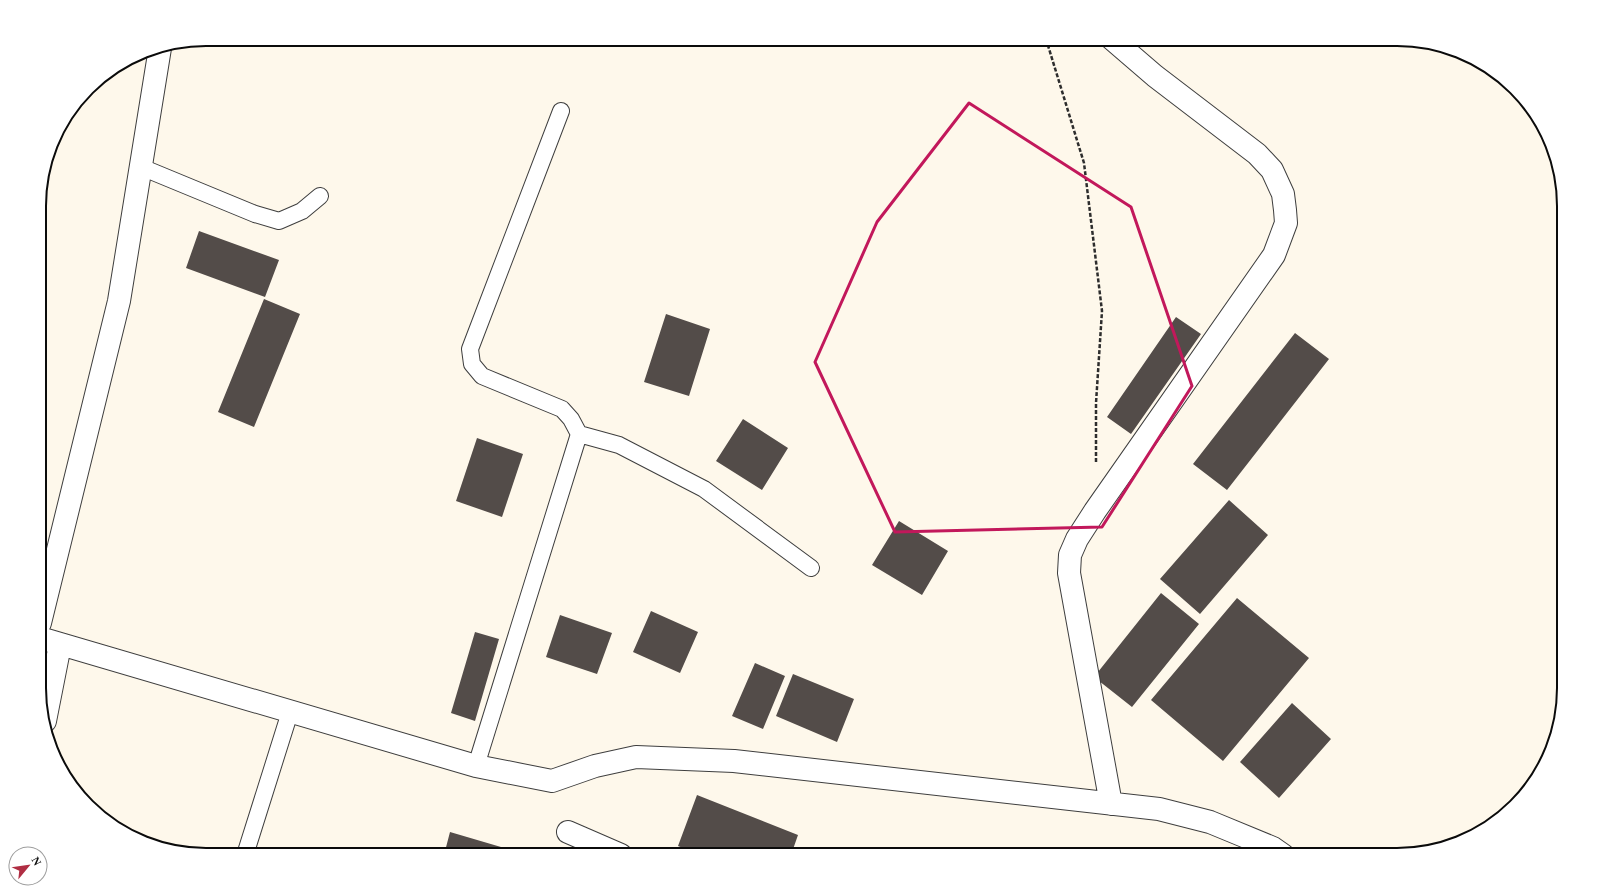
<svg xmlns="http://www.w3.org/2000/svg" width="1603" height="894" font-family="'Times New Roman',serif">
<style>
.building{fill:#534c49}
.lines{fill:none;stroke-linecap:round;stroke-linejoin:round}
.service-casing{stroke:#3e3e3e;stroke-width:18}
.minor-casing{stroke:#3e3e3e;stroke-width:24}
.path{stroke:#2d2d2d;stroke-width:2.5;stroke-dasharray:4 2;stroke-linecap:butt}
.service{stroke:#fff;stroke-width:16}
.minor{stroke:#fff;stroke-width:22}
.marked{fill:none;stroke:#c2185b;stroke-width:3;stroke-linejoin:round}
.rim{fill:none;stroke:#0b0b0b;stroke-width:2}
</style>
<rect width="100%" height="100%" fill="#fef8eb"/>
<path class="building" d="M199,231L279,260L265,297L186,268Z
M264,299L300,314L254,427L218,412Z
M666,314L710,329L689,396L644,382Z
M1176,317L1201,334L1131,434L1107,417Z
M1295,333L1329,359L1227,490L1193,464Z
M743,419L788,448L762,490L716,461Z
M477,438L523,454L502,517L456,501Z
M1229,500L1268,535L1200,614L1160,579Z
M899,521L948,551L922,595L872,565Z
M1161,593L1199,624L1132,707L1094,677Z
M1237,598L1309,658L1223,761L1151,700Z
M651,611L698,632L680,673L633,652Z
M560,615L612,633L597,674L546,657Z
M475,632L499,639L475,721L451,713Z
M755,663L785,676L763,729L732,716Z
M793,674L854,699L837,742L776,716Z
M1292,703L1331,739L1279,798L1240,762Z
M697,795L798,835L791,855H700L678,846Z
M450,832L501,847L499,855H444Z"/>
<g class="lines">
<g class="service-casing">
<path id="service" d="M141,167L255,214L279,221L302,211L320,196
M579,434L619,445L704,489L811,568
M476,766L579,434L571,419L562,409L482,376L472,364L470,349L561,111
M245,855L290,712"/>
</g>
<g class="minor-casing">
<path id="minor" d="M40,623L119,301L160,48
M40,638L476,766L552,781L595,766L636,757L734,761L1159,809L1210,822L1273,848L1283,855
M45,721L60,645
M1111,804L1069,573L1070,555L1077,539L1095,511L1274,255L1286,223L1285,210L1283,194L1272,170L1257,154L1155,76L1112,39
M568,832L621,855"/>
</g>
<path class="path" d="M1046,39L1084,163L1102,311L1096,403V464
M546,855L548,849"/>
<use href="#service" class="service"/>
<use href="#minor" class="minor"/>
</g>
<path class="marked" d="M969,103L1131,207L1192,386L1102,527L895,532L815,362L877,222Z"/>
<path d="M0 0H1603V894H0ZM206 46H1397A160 160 0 0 1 1557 206V688A160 160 0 0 1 1397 848H206A160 160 0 0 1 46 688V206A160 160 0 0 1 206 46Z" fill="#fff" fill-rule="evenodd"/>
<path class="rim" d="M206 46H1397A160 160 0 0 1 1557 206V688A160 160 0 0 1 1397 848H206A160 160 0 0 1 46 688V206A160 160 0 0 1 206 46Z"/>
<g transform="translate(28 866) rotate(61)"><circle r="19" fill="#ffffff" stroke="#9d9d9d"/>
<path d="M0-3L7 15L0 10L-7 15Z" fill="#b02e43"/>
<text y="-6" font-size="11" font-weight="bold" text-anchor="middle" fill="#0b0b0b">N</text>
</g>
</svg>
